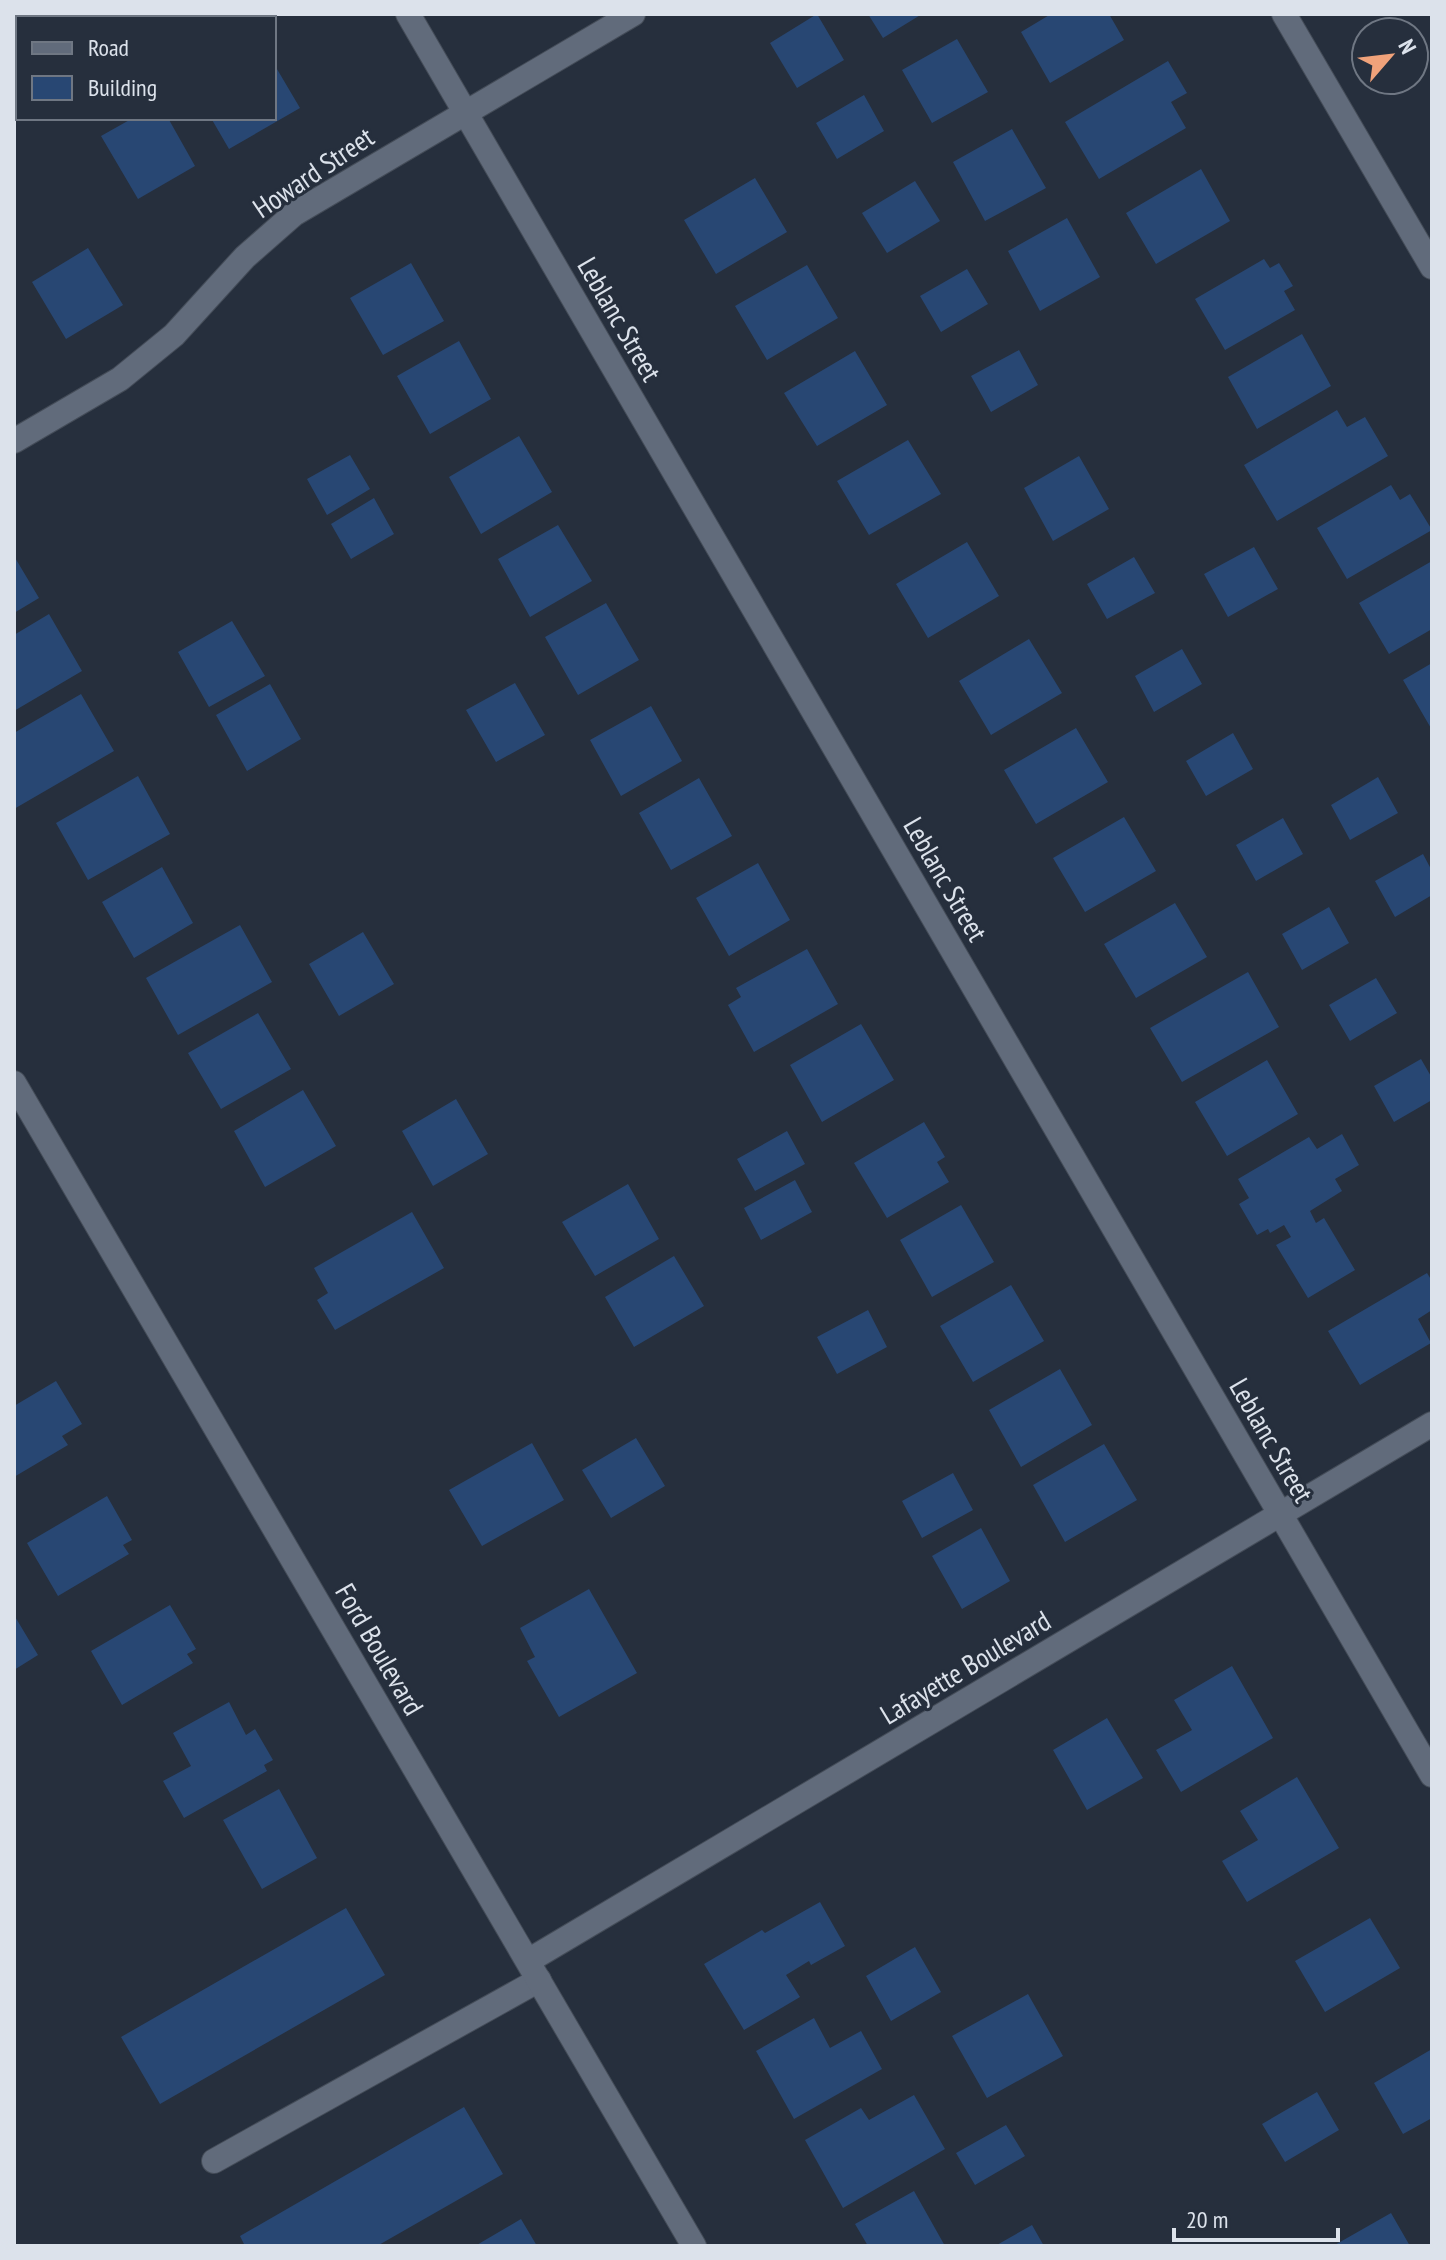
<svg xmlns="http://www.w3.org/2000/svg" width="1446" height="2260" font-family="'PT Sans Narrow',sans-serif">
<style>
.building{fill:#284773}
.lines{fill:none;stroke-linecap:round;stroke-linejoin:round}
.lane-casing{stroke:#444c58;stroke-width:26}
.street-casing{stroke:#444c58;stroke-width:26}
.lane{stroke:#616b7b;stroke-width:24}
.street{stroke:#616b7b;stroke-width:24}
.labels{text-anchor:middle;dominant-baseline:central;stroke-width:6;stroke-linejoin:round;paint-order:stroke}
.street-label{font-size:28px;fill:#dce2eb;stroke:#262f3d}
</style>
<rect width="100%" height="100%" fill="#262f3d"/>
<path class="building" d="M817,14L844,60L797,88L770,43Z
M868,14H922L883,38Z
M1051,14H1109L1124,40L1050,83L1021,32Z
M957,39L988,92L932,123L902,70Z
M1168,61L1187,93L1171,102L1186,128L1099,179L1065,122Z
M274,64L300,108L229,149L211,118H274Z
M864,95L884,131L837,159L816,123Z
M133,118H168L195,166L138,199L101,136Z
M1012,129L1046,188L985,221L953,162Z
M1201,169L1230,221L1156,264L1126,213Z
M755,178L787,232L716,274L684,220Z
M915,181L940,221L887,253L862,213Z
M1067,218L1100,277L1040,311L1008,251Z
M88,248L123,305L66,339L32,282Z
M1264,259L1270,268L1279,263L1293,286L1284,291L1295,310L1225,350L1195,299Z
M411,263L444,321L383,355L350,298Z
M807,265L838,318L767,360L735,306Z
M967,269L988,304L941,332L920,296Z
M1302,334L1331,386L1257,429L1228,377Z
M459,341L491,399L430,434L397,376Z
M1019,350L1038,385L991,412L971,376Z
M855,351L887,405L817,446L784,393Z
M1337,410L1347,427L1365,417L1388,456L1277,521L1244,465Z
M519,436L552,492L481,534L449,477Z
M908,440L941,494L869,535L837,481Z
M350,455L370,489L327,515L307,479Z
M1079,456L1109,509L1053,541L1024,488Z
M1391,485L1400,500L1410,494L1432,530L1347,579L1317,528Z
M374,498L394,534L351,559L331,524Z
M558,525L592,581L530,617L498,559Z
M967,542L999,596L928,638L896,584Z
M1254,547L1278,589L1228,617L1204,574Z
M14,556L39,598L14,613Z
M1134,557L1155,593L1107,619L1087,584Z
M1432,561V629L1389,654L1359,603Z
M606,603L639,660L578,695L545,637Z
M49,614L82,671L14,711V635Z
M232,621L265,676L209,707L178,652Z
M1029,639L1062,693L991,735L959,681Z
M1182,649L1202,684L1154,712L1135,676Z
M1432,663V730L1403,680Z
M515,683L545,735L496,762L466,710Z
M270,684L301,739L247,771L216,715Z
M81,694L114,751L14,809V733Z
M651,706L682,761L621,796L590,740Z
M1076,728L1108,782L1036,824L1004,770Z
M1233,733L1253,769L1206,796L1186,761Z
M138,776L170,834L88,880L56,823Z
M1378,777L1398,813L1350,840L1331,805Z
M699,778L732,836L671,870L639,813Z
M1124,817L1156,871L1085,912L1053,858Z
M1283,818L1303,854L1256,881L1236,845Z
M1423,854L1432,871V895L1395,917L1375,881Z
M758,863L790,920L729,956L696,898Z
M162,867L193,923L134,958L102,902Z
M1175,903L1207,957L1136,998L1104,944Z
M1329,907L1349,943L1302,970L1282,934Z
M240,925L272,982L178,1035L146,978Z
M363,932L394,984L339,1016L309,964Z
M807,949L838,1004L754,1052L728,1005L741,997L736,988Z
M1248,972L1279,1027L1182,1082L1150,1028Z
M1376,978L1397,1013L1350,1041L1329,1005Z
M258,1013L291,1069L221,1109L188,1053Z
M861,1024L894,1080L822,1122L790,1065Z
M1421,1059L1432,1078V1100L1394,1122L1374,1086Z
M1267,1060L1298,1114L1227,1156L1195,1102Z
M303,1090L336,1146L265,1187L234,1131Z
M456,1099L488,1154L433,1186L402,1131Z
M924,1122L945,1157L937,1162L949,1182L887,1218L854,1163Z
M787,1131L805,1164L755,1191L737,1159Z
M1342,1134L1359,1165L1335,1179L1342,1191L1310,1211L1316,1223L1324,1218L1355,1270L1308,1298L1276,1245L1291,1237L1284,1225L1270,1233L1268,1229L1257,1235L1239,1204L1249,1198L1238,1179L1309,1137L1317,1149Z
M795,1180L812,1212L761,1240L744,1208Z
M628,1184L659,1239L595,1276L562,1222Z
M961,1205L994,1262L932,1297L900,1240Z
M412,1212L444,1268L335,1330L317,1300L328,1293L314,1268Z
M674,1256L704,1306L634,1347L605,1297Z
M1427,1273L1432,1281V1310L1418,1319L1431,1343L1360,1385L1328,1331Z
M1011,1285L1044,1341L973,1382L940,1326Z
M868,1310L887,1347L837,1374L817,1337Z
M1060,1369L1092,1425L1021,1467L989,1410Z
M56,1381L82,1424L62,1436L68,1445L14,1477V1406Z
M636,1438L665,1486L611,1518L582,1470Z
M532,1443L564,1500L482,1546L449,1490Z
M1104,1444L1137,1500L1065,1542L1033,1485Z
M953,1473L973,1510L922,1538L902,1501Z
M107,1496L132,1540L123,1545L129,1554L58,1596L27,1543Z
M981,1528L1010,1581L962,1609L932,1556Z
M589,1589L637,1673L559,1717L527,1661L535,1657L520,1628Z
M170,1605L196,1649L187,1654L193,1663L122,1705L91,1651Z
M14,1615L38,1655L14,1670Z
M1232,1666L1273,1738L1181,1792L1156,1750L1192,1730L1174,1700Z
M229,1702L246,1735L255,1729L273,1760L264,1765L267,1771L184,1818L163,1781L191,1766L173,1733Z
M1107,1718L1143,1778L1087,1810L1053,1750Z
M1297,1777L1339,1848L1247,1902L1222,1861L1258,1840L1240,1811Z
M279,1789L317,1858L262,1889L223,1820Z
M820,1902L845,1946L811,1965L809,1961L786,1975L800,1997L744,2030L704,1964L762,1930L765,1933Z
M346,1908L385,1975L160,2104L121,2037Z
M1370,1918L1400,1968L1325,2012L1295,1961Z
M915,1947L941,1992L891,2021L866,1976Z
M1028,1994L1063,2056L987,2098L952,2036Z
M814,2018L830,2048L861,2031L882,2069L794,2119L756,2051Z
M1432,2049V2118L1403,2134L1374,2083Z
M1317,2092L1339,2130L1285,2162L1262,2124Z
M914,2095L945,2149L843,2208L805,2140L861,2108L869,2120Z
M464,2107L503,2174L377,2246H245L240,2236Z
M1006,2125L1025,2156L975,2185L956,2153Z
M914,2191L945,2246H868L855,2224Z
M1391,2213L1410,2246H1333Z
M521,2219L537,2246H475Z
M1032,2225L1044,2246H995Z"/>
<g class="lines">
<g class="lane-casing">
<path id="lane" d="M214,2161L539,1980"/>
</g>
<g class="street-casing">
<path id="street" d="M408,14L1432,1775
M1284,14L1432,267
M14,441L120,379L174,335L245,257L294,214L633,14
M14,1083L694,2246
M528,1961L1432,1424"/>
</g>
<use href="#lane" class="lane"/>
<use href="#street" class="street"/>
</g>
<g class="labels">
<g class="street-label">
<text transform="translate(313 172) rotate(-34)">Howard Street</text>
<text transform="translate(620 319) rotate(60)">Leblanc Street</text>
<text transform="translate(946 879) rotate(60)">Leblanc Street</text>
<text transform="translate(1272 1440) rotate(60)">Leblanc Street</text>
<text transform="translate(380 1649) rotate(60)">Ford Boulevard</text>
<text transform="translate(965 1667) rotate(-31)">Lafayette Boulevard</text>
</g>
</g>
<rect width="1446" height="2260" fill="none" stroke="#dce2eb" stroke-width="32"/>
<rect x="16" y="16" width="260" height="104" fill="#262f3d" stroke="#6f7783" stroke-width="2"/>
<rect x="32" y="42" width="40" height="12" fill="#616b7b" stroke="#6f7783" stroke-width="2"/>
<text x="88" y="56" font-size="24" fill="#dce2eb">Road</text>
<rect x="32" y="76" width="40" height="24" fill="#284773" stroke="#6f7783" stroke-width="2"/>
<text x="88" y="96" font-size="24" fill="#dce2eb">Building</text>
<g transform="translate(1390 56) rotate(62)"><circle r="38" fill="#262f3d" stroke="#6f7783" stroke-width="2"/>
<path d="M0-6L14 30L0 20L-14 30Z" fill="#f0a27a"/>
<text y="-12" font-size="22" font-weight="bold" text-anchor="middle" fill="#dce2eb">N</text>
</g>
<path d="M1174 2228v12h164v-12" fill="none" stroke="#dce2eb" stroke-width="4"/>
<text x="1186" y="2228" font-size="24" fill="#dce2eb" stroke="#262f3d" stroke-width="6" paint-order="stroke">20 m</text>
</svg>
